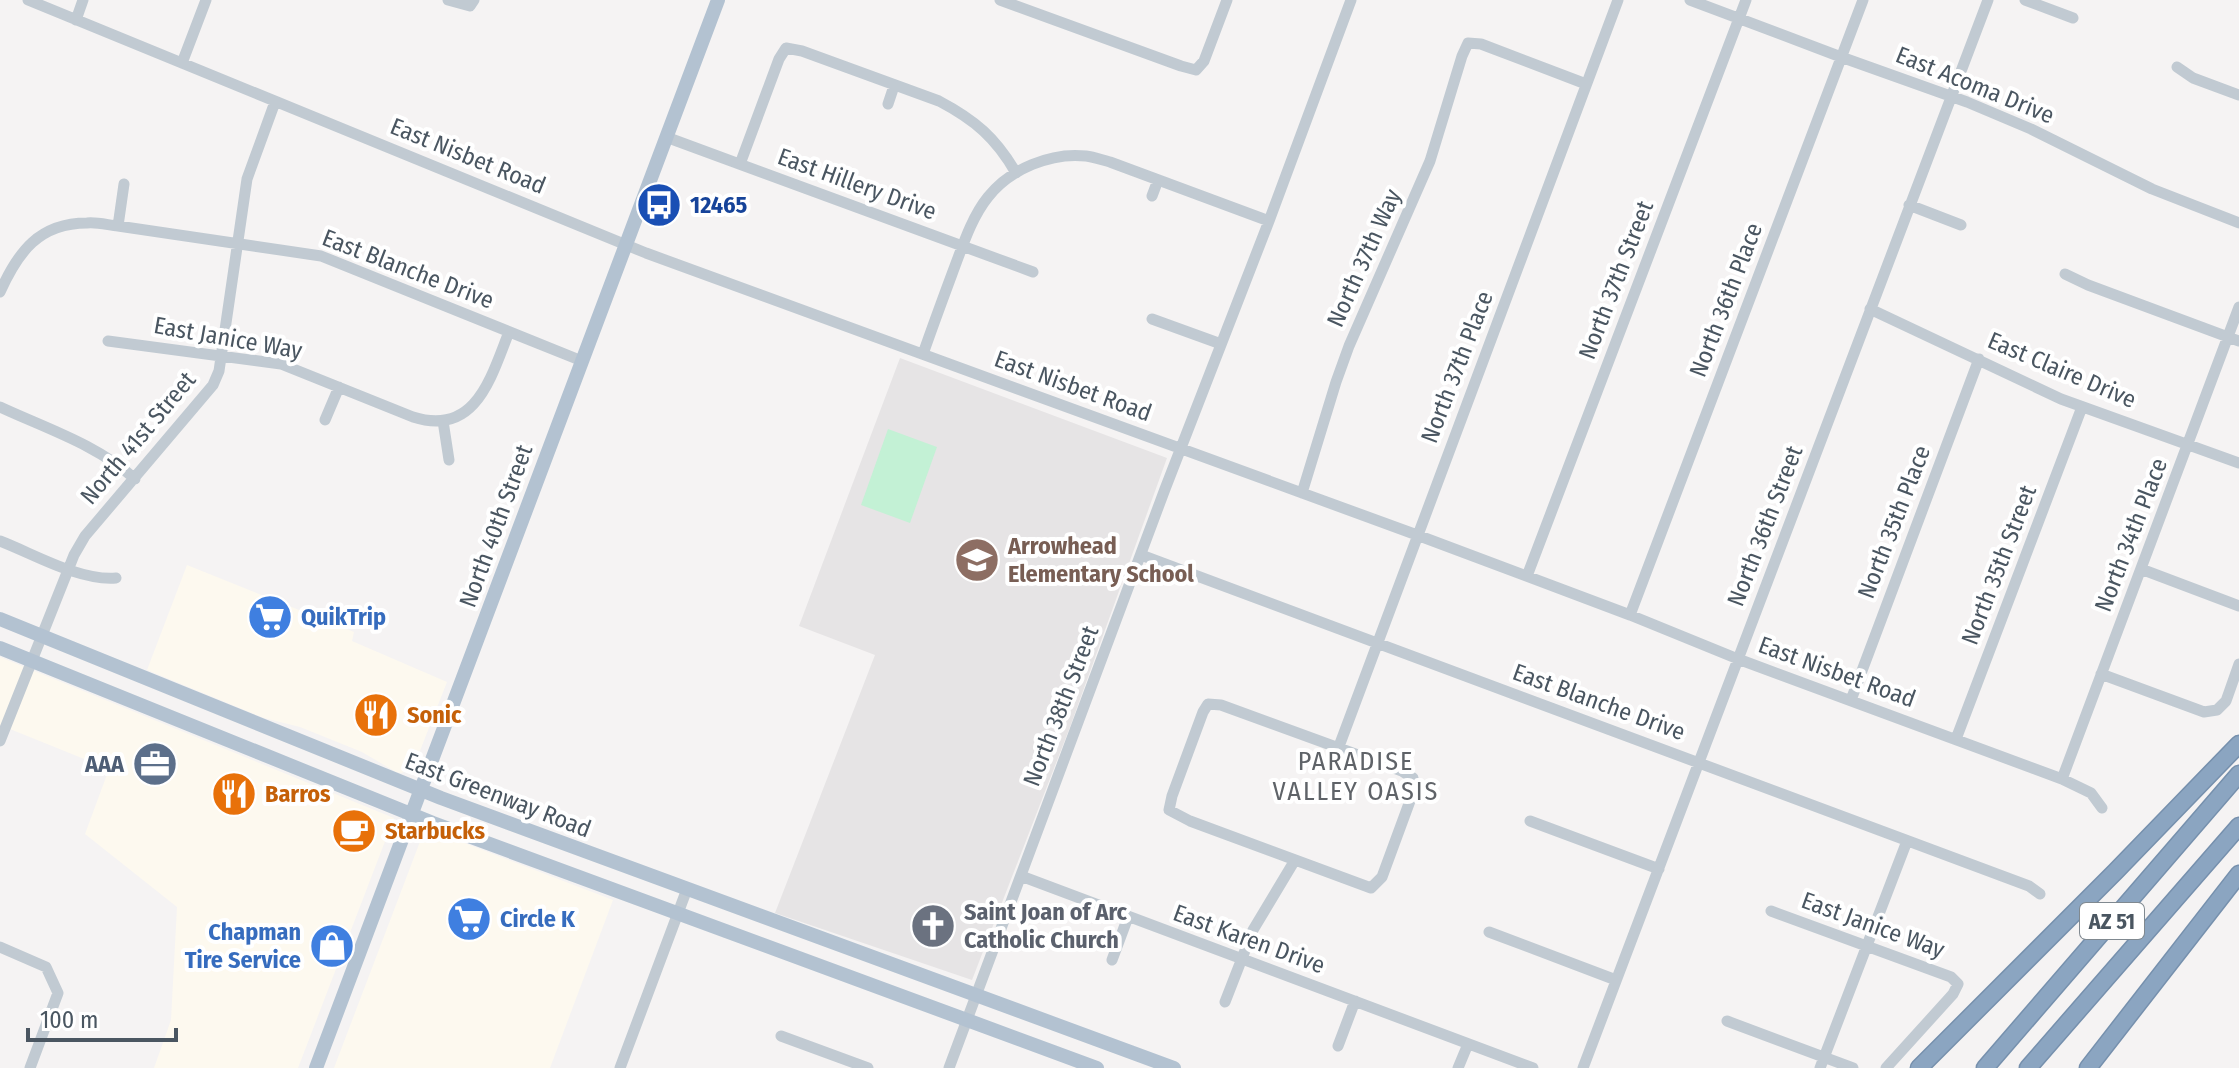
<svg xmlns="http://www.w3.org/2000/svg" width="2239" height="1068" font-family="'Fira Sans Condensed',sans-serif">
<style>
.commercial{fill:#fdf9ef}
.education{fill:#e6e4e5}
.pitch{fill:#c3f1d5}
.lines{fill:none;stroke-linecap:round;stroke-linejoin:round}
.highway-casing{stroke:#7690ad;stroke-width:19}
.minor{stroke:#c1cad2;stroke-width:11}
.major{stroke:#b3c2d1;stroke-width:14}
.highway{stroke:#8ba5c1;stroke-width:16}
.labels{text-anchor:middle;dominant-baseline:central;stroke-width:8;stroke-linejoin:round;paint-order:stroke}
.shield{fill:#fff;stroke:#808990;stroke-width:2}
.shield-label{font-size:22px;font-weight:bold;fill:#4a5661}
.street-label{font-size:24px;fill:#4a5661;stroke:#fff}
.transit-label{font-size:24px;font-weight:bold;fill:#164399;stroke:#fff;text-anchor:start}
.education-label{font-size:24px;font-weight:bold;fill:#785e54;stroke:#fff;text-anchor:start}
.shop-label{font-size:24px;font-weight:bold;fill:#366cbe;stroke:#fff;text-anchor:start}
.food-label{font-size:24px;font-weight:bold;fill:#c56008;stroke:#fff;text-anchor:start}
.service-label{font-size:24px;font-weight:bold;fill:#4e5e75;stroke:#fff;text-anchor:end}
.worship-label{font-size:24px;font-weight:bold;fill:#5b616d;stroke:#fff;text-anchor:start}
.neighbourhood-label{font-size:26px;letter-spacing:2px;fill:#5f6368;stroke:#fff}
</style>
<rect width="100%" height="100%" fill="#f5f3f3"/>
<path class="commercial" d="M187,565L354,632L352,641L447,682L414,766L410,770L401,773L396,772L362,752L300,727L264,718L147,670Z
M0,657L394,818L298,1068H154L171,1020L177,907L85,834L109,769L0,725Z
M436,832L613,900L550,1068H334L421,839L427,834Z"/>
<path class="education" d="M900,358L1167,458L1070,727L972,980L775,913L875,655L799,626Z"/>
<path class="pitch" d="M888,429L937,447L910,523L861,505Z"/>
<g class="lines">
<g class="highway-casing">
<path id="highway" d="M1919,1068L2115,872L2239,744
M1985,1068L2239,774
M2028,1068L2239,826
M2088,1068L2239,874"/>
</g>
<path class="minor" d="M28,0L646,253L1417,535L1630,615L1738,659L2062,779L2091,793L2102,808
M448,0L470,6L474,0
M1000,0L1181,66L1196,70L1204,61L1227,0
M1690,0L1841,57L1967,102L2031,129L2152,189L2239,223
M2025,0L2073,18
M76,20L83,0
M182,63L206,0
M2177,67L2193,78L2239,95
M888,104L894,86
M666,137L1033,272
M740,164L779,59L786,48L802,51L939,101C975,120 996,138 1016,173
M1152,196L1158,180
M1909,205L1961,225
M118,226L124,184
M2065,274L2088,285L2239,341
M0,292C18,252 39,223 87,223C97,222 108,225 118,226L321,256L582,361
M1870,309L2061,399L2239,463
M1152,319L1221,344
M108,341L281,364L413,417C476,437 491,377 509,332
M923,354C932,328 942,301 952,274C962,248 971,218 988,197C1010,169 1051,152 1086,156C1094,157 1102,160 1110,162L1269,221
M0,407C45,428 98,445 135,479
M325,420L339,387
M443,421L449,460
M1302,493L1336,382L1349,346L1430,161L1462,56L1468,43L1481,44L1586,84
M0,541C34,554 79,581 116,578
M1141,555L2029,886L2040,894
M2141,569L2239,606
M1527,576L1746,0
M1630,615L1863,0
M2101,674L2204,712L2217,710L2226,701L2239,664
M1851,700L1979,359
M1208,704L1221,705L1402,771L1413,778L1414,790L1382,877L1371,888L1190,821L1169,810L1172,796L1203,712Z
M1956,739L2082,407
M0,741L74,555L85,536L213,385L219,371L247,179L275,102
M1338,749L1618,0
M2062,779L2239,307
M1530,821L1659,869
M1021,876L1533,1068
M1771,911L1951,977L1958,984L1953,994L1886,1068
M1489,932L1616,980
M0,947L46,967L58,993L30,1068
M1112,960L1128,917
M1225,1002L1253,930L1295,860
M1727,1021L1853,1068
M781,1036L868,1068
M1338,1046L1355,1001
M620,1068L687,889
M949,1068L1165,489L1269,221L1351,0
M1458,1068L1468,1044
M1583,1068L1988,0
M1820,1068L1907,841"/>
<path class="major" d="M0,619L441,798L1174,1068
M0,648L433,823L1097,1068
M316,1068L718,0"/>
<use href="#highway" class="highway"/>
</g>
<defs>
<g id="bus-disc" transform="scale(2.3)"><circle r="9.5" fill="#1a4fb4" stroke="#fff"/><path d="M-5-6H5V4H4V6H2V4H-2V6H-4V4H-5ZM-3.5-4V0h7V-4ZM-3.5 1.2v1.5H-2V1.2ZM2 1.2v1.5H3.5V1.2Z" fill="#fff"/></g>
<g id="school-disc" transform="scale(2.3)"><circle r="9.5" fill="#8d6e63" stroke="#fff"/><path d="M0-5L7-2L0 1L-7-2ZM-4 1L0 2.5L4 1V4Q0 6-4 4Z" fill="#fff"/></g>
<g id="supermarket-disc" transform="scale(2.3)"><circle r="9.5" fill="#3f7fe0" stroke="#fff"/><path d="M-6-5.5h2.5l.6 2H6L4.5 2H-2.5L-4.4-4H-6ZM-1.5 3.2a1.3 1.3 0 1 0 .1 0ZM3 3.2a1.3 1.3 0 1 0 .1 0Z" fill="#fff"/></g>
<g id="restaurant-disc" transform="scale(2.3)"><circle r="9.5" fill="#e8710a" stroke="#fff"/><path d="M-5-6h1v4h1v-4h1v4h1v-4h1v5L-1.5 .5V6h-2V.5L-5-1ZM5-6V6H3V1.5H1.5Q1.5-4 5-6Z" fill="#fff"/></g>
<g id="office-disc" transform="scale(2.3)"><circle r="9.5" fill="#5c6f8a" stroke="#fff"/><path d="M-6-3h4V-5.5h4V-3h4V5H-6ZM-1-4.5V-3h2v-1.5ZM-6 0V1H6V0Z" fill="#fff"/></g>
<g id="cafe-disc" transform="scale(2.3)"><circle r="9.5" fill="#e8710a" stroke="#fff"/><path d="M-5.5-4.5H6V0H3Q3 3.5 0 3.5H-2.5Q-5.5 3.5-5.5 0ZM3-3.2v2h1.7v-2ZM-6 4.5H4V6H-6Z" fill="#fff"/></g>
<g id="church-disc" transform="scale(2.3)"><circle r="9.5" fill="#6b7280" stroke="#fff"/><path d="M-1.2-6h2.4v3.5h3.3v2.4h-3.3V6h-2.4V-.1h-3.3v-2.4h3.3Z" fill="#fff"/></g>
<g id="shop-disc" transform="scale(2.3)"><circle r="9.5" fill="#3f7fe0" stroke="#fff"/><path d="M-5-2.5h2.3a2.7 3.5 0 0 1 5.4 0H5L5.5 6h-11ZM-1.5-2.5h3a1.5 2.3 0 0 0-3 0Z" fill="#fff"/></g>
</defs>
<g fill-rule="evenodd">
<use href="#bus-disc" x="659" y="205"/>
<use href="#school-disc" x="977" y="560"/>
<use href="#supermarket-disc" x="270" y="617"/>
<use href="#restaurant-disc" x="376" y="715"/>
<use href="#office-disc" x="155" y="764"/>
<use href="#restaurant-disc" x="234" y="794"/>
<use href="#cafe-disc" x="354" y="831"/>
<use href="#supermarket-disc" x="469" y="919"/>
<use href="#church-disc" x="933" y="926"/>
<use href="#shop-disc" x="332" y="946"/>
</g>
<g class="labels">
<rect class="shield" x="2080" y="903" width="64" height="36" rx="6"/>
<g class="shield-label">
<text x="2112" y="921">AZ 51</text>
</g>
<g class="street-label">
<text transform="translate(1975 85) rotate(22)">East Acoma Drive</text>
<text transform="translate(468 156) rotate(22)">East Nisbet Road</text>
<text transform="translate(857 184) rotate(20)">East Hillery Drive</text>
<text transform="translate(1364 258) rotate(-66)">North 37th Way</text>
<text transform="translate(408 269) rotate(21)">East Blanche Drive</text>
<text transform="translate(1616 280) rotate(-69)">North 37th Street</text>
<text transform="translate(1726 300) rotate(-69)">North 36th Place</text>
<text transform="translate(228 338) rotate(10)">East Janice Way</text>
<text transform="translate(1457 367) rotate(-69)">North 37th Place</text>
<text transform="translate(2062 370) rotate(23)">East Claire Drive</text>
<text transform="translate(1073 386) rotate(20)">East Nisbet Road</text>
<text transform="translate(138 438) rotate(-50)">North 41st Street</text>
<text transform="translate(1894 522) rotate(-69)">North 35th Place</text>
<text transform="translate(496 526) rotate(-70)">North 40th Street</text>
<text transform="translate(1765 526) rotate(-69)">North 36th Street</text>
<text transform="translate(2131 535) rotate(-69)">North 34th Place</text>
<text transform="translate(1999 565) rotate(-69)">North 35th Street</text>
<text transform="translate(1837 672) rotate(20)">East Nisbet Road</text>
<text transform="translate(1599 702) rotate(20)">East Blanche Drive</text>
<text transform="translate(1061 706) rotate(-69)">North 38th Street</text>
<text transform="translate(498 795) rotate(21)">East Greenway Road</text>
<text transform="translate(1873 925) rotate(20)">East Janice Way</text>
<text transform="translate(1249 939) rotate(20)">East Karen Drive</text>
</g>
<g class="transit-label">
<text x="690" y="205">12465</text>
</g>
<g class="education-label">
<text x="1008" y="546">Arrowhead<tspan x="1008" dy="28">Elementary School</tspan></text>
</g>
<g class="shop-label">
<text x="301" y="617">QuikTrip</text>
<text x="500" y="919">Circle K</text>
<text x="301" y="932" text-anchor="end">Chapman<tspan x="301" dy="28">Tire Service</tspan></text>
</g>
<g class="food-label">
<text x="407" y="715">Sonic</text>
<text x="265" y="794">Barros</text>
<text x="385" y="831">Starbucks</text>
</g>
<g class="service-label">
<text x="124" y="764">AAA</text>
</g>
<g class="worship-label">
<text x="964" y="912">Saint Joan of Arc<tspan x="964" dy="28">Catholic Church</tspan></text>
</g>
<g class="neighbourhood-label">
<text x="1356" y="761">PARADISE<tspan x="1356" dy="30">VALLEY OASIS</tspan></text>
</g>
</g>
<path d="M28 1028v12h148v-12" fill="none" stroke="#4a5661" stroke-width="4"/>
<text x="40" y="1028" font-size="24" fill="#4a5661" stroke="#ffffff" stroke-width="6" paint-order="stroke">100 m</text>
</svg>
